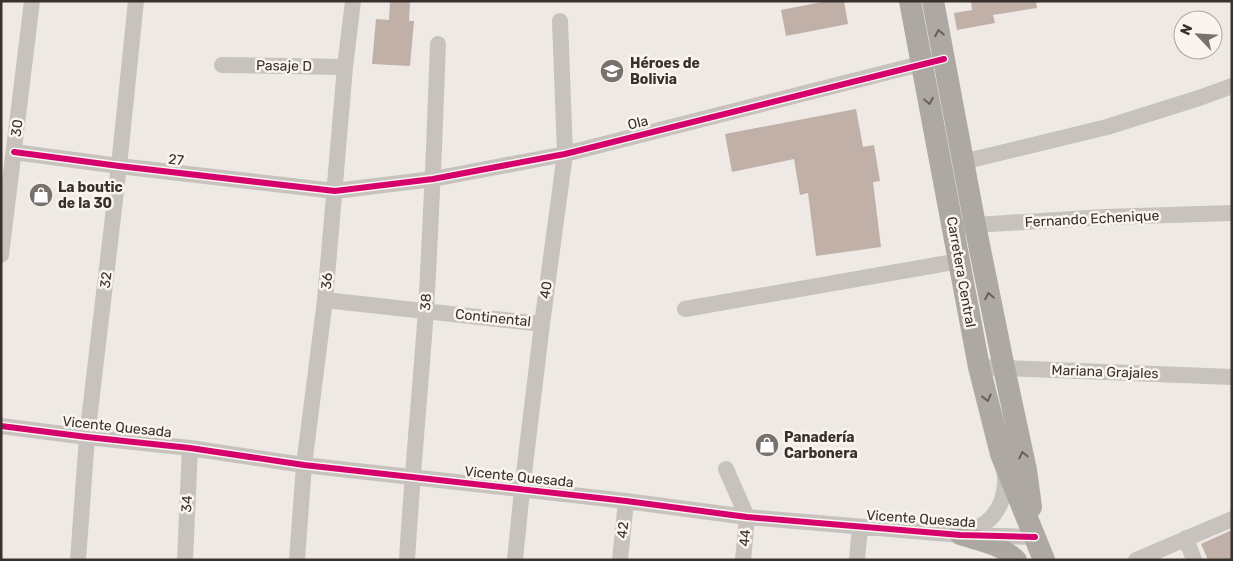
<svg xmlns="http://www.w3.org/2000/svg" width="1233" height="561" font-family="Rubik,sans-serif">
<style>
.building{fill:#c0b0a8}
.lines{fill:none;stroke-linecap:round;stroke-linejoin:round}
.minor{stroke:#c7c2bd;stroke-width:16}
.major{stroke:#aca7a2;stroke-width:20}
.highway{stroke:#ada8a3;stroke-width:22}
.cycleway-casing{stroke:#f9f4ee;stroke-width:9}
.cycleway{stroke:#d6006c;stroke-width:6}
.oneway{stroke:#67605c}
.labels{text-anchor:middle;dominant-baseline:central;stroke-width:5;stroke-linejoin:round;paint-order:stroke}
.poi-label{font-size:14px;font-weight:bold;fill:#38302c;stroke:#f9f4ee;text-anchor:start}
.street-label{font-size:14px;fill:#38302c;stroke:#f9f4ee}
</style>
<rect width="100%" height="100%" fill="#eee9e4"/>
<path class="building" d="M390,1H410L409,21H414L410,66L372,64L376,19L389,20Z
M827,1H844L848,24L786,36L781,10Z
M971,1H1036L1037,8L993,15L995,23L957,30L954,13L972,10Z
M856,109L863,147L874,145L880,181L873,182L881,247L816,256L808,193L800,195L794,159L732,172L725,134Z
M1232,530V560H1208L1201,544Z"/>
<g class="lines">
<path class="minor" d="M222,65L345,67
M14,152L119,166L335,191L433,179L565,154L932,61
M963,162L1107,127L1199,98L1232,86
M964,227L975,225L1105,217L1232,213
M1,255L32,1
M325,300L542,324
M685,309L959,261
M979,367L1232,377
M1,426L87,437L190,448L304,465L626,501L747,517L960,535L1035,537
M726,469L747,517L743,560
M963,533C970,530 979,528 985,523C1001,512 1008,489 1004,470
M1186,538L1194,560
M78,560L87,437L119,166L136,1
M185,560L190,448
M297,560L304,465L325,300L345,67L353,1
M407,560C412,476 420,393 426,310C431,221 435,132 438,44
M515,560L522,490L542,324L565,154L560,21
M620,560L626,501
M857,560L860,527
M1136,560L1232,519"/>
<path class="major" d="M960,535C979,541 1002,545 1017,560"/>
<path class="highway" d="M910,1L979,367L1001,454L1044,560
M933,1L975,225L1004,368L1026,470L1031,507"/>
<g class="cycleway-casing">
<path id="cycleway" d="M14,152L119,166L335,191L433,179L565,154L944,59
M1,426L87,437L190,448L304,465L626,501L747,517L960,535L1035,537"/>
</g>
<use href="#cycleway" class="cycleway"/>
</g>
<defs><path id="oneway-chevron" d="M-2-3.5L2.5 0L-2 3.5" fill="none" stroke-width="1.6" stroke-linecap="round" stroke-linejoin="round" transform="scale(1.25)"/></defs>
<g class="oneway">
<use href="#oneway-chevron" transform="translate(939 33) rotate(-101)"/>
<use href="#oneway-chevron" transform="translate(929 101) rotate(79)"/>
<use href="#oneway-chevron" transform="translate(989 296) rotate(-101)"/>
<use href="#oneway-chevron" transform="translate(987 398) rotate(76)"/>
<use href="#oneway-chevron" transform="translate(1023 455) rotate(-103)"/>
</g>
<defs>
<g id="school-disc" transform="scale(1.25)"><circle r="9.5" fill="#78716c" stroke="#f9f4ee"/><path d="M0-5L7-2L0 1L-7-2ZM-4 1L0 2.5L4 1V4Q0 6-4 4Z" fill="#fff"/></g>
<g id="shop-disc" transform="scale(1.25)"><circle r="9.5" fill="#78716c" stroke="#f9f4ee"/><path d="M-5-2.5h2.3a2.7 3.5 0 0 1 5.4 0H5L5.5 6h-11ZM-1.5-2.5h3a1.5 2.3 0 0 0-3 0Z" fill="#fff"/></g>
</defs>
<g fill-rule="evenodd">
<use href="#school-disc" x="612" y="71"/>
<use href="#shop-disc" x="41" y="195"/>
<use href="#shop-disc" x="767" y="445"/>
</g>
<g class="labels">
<g class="poi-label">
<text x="630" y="63">Héroes de<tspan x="630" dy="16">Bolivia</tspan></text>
<text x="58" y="187">La boutic<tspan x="58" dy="16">de la 30</tspan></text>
<text x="784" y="437">Panadería<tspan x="784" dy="16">Carbonera</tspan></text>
</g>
<g class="street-label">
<text transform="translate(284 66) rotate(1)">Pasaje D</text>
<text transform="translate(638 123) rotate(-14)">Ola</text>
<text transform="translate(17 128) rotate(-83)">30</text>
<text transform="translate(176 160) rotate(7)">27</text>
<text transform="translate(1092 219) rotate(-3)">Fernando Echenique</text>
<text transform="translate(961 272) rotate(80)">Carretera Central</text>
<text transform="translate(106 280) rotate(-83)">32</text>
<text transform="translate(327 281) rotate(-85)">36</text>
<text transform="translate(546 290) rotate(-82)">40</text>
<text transform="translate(426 302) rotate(-87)">38</text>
<text transform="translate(493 318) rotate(6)">Continental</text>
<text transform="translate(1105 372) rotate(2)">Mariana Grajales</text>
<text transform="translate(117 427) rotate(6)">Vicente Quesada</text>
<text transform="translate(519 477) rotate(6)">Vicente Quesada</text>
<text transform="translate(187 504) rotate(-87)">34</text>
<text transform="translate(921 519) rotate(4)">Vicente Quesada</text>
<text transform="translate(623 530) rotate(-84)">42</text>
<text transform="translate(745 538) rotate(-85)">44</text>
</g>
</g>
<rect width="1233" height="561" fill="none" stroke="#38302c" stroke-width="5"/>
<g transform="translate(1198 35) rotate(295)"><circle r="24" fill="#f9f4ee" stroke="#aca6a0"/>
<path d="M0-4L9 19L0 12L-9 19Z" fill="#78716c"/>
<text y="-8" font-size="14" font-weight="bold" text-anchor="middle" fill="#38302c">N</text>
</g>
</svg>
